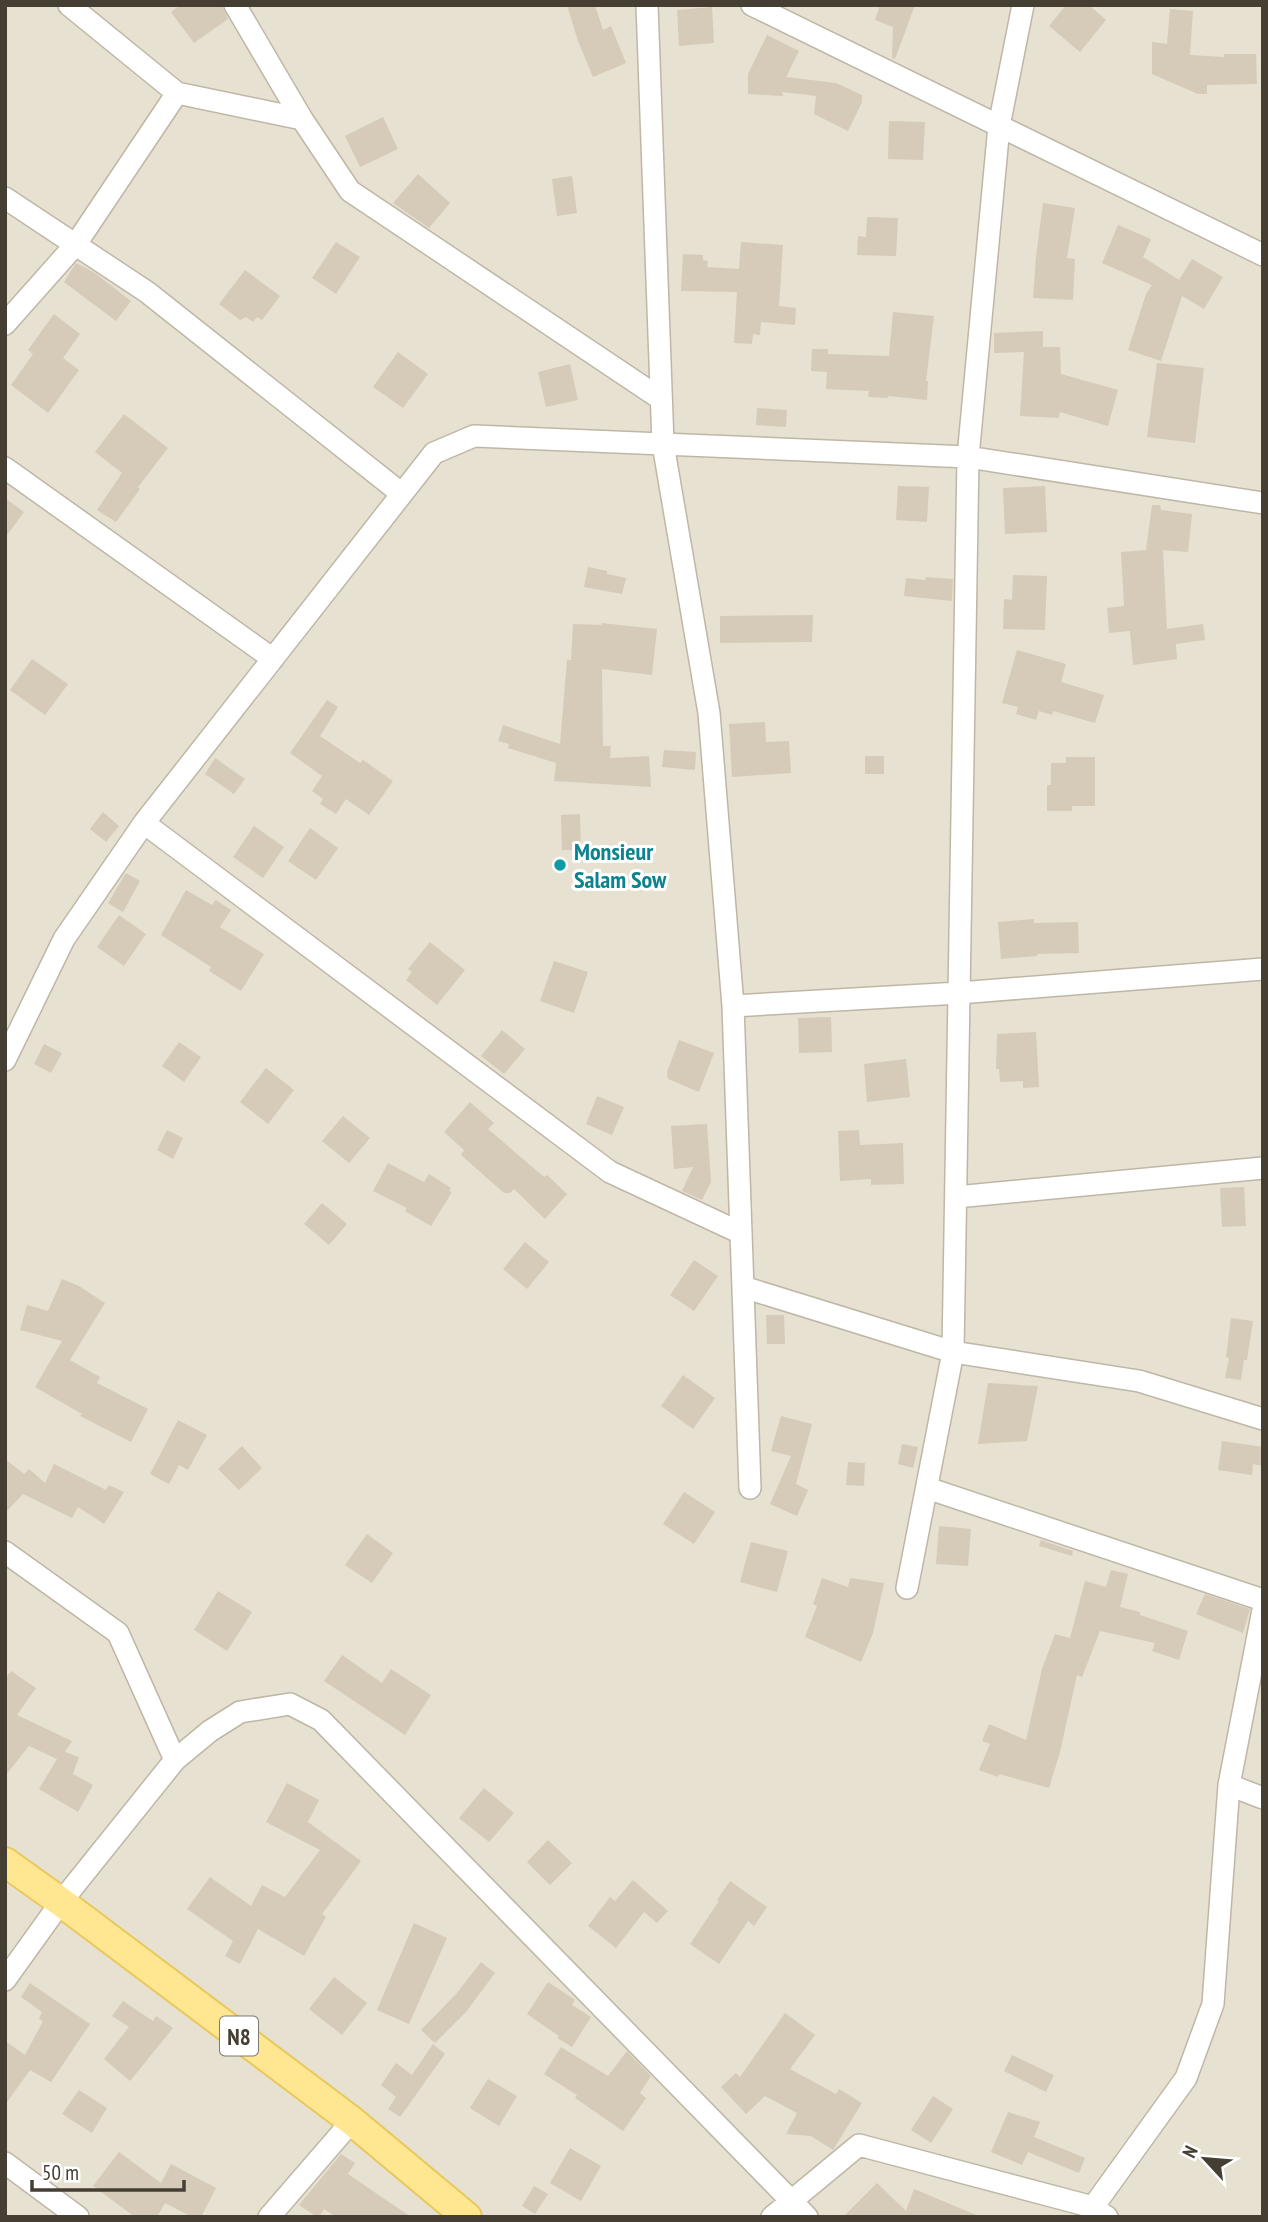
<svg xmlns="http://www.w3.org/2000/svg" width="1268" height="2222" font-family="'PT Sans Narrow',sans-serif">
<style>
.residential{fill:#e7e1d1}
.building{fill:#d5cbb8}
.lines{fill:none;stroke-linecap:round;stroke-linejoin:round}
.minor-casing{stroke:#bfb7a6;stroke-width:24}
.major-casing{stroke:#eac75a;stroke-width:32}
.minor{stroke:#fff;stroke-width:21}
.major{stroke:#ffe690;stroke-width:28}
.culture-dot{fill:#0f9aa8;stroke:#fff;stroke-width:2.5}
.labels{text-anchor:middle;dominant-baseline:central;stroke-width:6;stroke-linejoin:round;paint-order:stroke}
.shield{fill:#fff;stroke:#7d7970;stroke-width:2}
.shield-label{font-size:23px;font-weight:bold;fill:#453f33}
.culture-label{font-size:24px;font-weight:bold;fill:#0d838f;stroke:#fff;text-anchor:start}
</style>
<rect width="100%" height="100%" fill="#f3efe3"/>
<path class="residential" d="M5,5H1263V2217H5Z"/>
<path class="building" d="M180,5H222L228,19L194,43L171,12Z
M567,5H595L603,30L611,26L626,63L593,77L578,41Z
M880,5H915L895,59L892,58L893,27L875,20Z
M1066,5H1089L1106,20L1080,52L1049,26Z
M712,7L714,43L679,46L677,10Z
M1170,9L1193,11L1190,55L1224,57V54H1256L1257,84L1207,85V94H1198L1152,74V42L1167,44Z
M767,35L799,51L786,77L836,83L862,95V102L848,131L814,114L816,96L782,92L783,96L748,94V74Z
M383,117L398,149L360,167L345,136Z
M889,121L925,122L923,160L888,159Z
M418,174L450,203L429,228L393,203Z
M572,176L577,213L557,216L552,179Z
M1043,203L1075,208L1067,258L1075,259L1073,300L1033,298L1036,256Z
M867,217L898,218L896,256L857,255L858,236L866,237Z
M1118,225L1151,239L1143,257L1179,280L1192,259L1223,277L1204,309L1182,296L1161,361L1128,350L1146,294L1152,285L1102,263Z
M336,242L360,257L336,294L312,278Z
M741,242L783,245L779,306L796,308L795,325L761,322L760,335L753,334L752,344L734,343L737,292L681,291L683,254L703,255V260L708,261L707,267L739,269Z
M76,263L95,273L131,301L116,321L64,282Z
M245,270L280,296L262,320L257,317L253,322L246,317L240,320L219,304Z
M893,312L934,316L926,381H928L927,400L888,396V398L868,397L869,391L826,389L827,372L811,371L812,349H828V354L889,356Z
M54,314L80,334L63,358L79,370L48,413L11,385L33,354L28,350Z
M1043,331V347H1060L1061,374L1118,390L1108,426L1060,412L1059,418L1020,416L1024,352L994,353V333Z
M398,352L428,374L403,408L373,387Z
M1157,363L1204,368L1195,443L1147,437Z
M570,364L578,400L546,407L538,372Z
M757,408L787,410L786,427L756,425Z
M124,414L168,448L138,487L140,489L116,522L97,510L122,473L95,452Z
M898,486L929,487L927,522L896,520Z
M1045,486L1047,532L1005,534L1003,488Z
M5,498L24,512L5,538Z
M1152,505H1160L1161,510L1192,514L1188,552L1163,550L1167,629L1203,624L1205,640L1176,644L1177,659L1133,665L1130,631L1109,633L1107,608L1124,606L1121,552L1146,550Z
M588,567L607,571V574L626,578L622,594L584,587Z
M1013,575L1047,576L1045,630L1003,629L1004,599L1012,600Z
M926,577L953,579L952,601L904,596L906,578L925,580Z
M813,615L812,642L720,643V616Z
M602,623L657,629L652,675L602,669L603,746H611L610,758L649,756L651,787L554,781L556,763L508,748L509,744L498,741L503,725L560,744L567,660H571L573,624L601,625Z
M1017,650L1066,664L1061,682L1104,695L1095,723L1053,711L1052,715L1039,711L1036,720L1016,714L1018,707L1002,703Z
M32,659L68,684L45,715L10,690Z
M327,700L338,707L320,736L360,763L363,760L393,781L369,815L346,799L336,814L320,804L323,799L312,791L322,776L290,753Z
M765,722L766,742L789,741L791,773L732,777L729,724Z
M664,750L696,752L695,770L662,767Z
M865,756H884V774H865Z
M1066,757H1095V806H1072V811H1047V785H1051V763H1066Z
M215,758L245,779L234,794L205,774Z
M103,812L119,826L106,842L90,829Z
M580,814L581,850H562L561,815Z
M254,826L284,847L263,878L233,857Z
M310,828L338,848L316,880L288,861Z
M126,873L140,881L123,912L108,903Z
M186,890L212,905L216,900L231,910L220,927L264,954L241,991L209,971L211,967L161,935Z
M119,915L146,934L124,966L97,947Z
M1034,919V923L1078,922L1079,953L1037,954V956L1001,959L998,922Z
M430,942L465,970L437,1005L406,980L412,972L408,969Z
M554,961L588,972L574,1013L540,1001Z
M831,1017L832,1052L799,1053L798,1018Z
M502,1030L525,1049L504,1074L481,1056Z
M1036,1032L1039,1087L1023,1088V1081L1000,1082L999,1069H996L997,1034Z
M679,1040L714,1053L699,1092L668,1079L667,1072Z
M179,1042L201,1057L184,1082L162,1066Z
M44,1044L62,1053L51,1073L34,1064Z
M906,1059L910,1097L867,1102L864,1064Z
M266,1068L294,1090L268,1124L240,1102Z
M597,1096L624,1107L612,1135L586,1124Z
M470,1102L494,1123L488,1129L544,1177L547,1175L567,1194L545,1219L514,1189L510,1193H504L461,1155L464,1150L444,1132Z
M343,1116L370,1138L349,1163L322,1141Z
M707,1124L711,1182L702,1200L682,1191L693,1167L674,1169L671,1126Z
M167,1130L183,1138L173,1159L157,1150Z
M859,1130L860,1145L903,1143L904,1184L871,1185V1179L840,1181L838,1131Z
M388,1163L424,1182L429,1174L451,1188L449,1191L452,1192L431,1226L405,1211L407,1208L373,1191Z
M1244,1187L1246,1226L1222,1227L1220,1188Z
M322,1203L347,1224L329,1245L304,1224Z
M525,1242L549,1262L527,1289L503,1269Z
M694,1260L718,1276L694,1311L670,1295Z
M62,1279L79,1286L105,1303L70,1360L100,1377L97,1383L148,1409L131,1442L80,1416L82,1414L35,1387L62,1341L20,1330L27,1305L48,1311Z
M766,1315H784L785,1344H767Z
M1231,1318L1253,1321L1247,1360H1244L1241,1380L1225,1378L1229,1358L1226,1357Z
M683,1375L715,1398L693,1429L661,1406Z
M988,1383L1038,1386L1027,1441L978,1444Z
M781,1416L812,1424L796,1484L808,1490L797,1516L770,1504L791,1456L771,1451Z
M178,1420L207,1435L188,1470L179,1465L169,1484L150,1474Z
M1222,1441L1263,1447V1466L1253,1464L1252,1475L1218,1470Z
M902,1444L918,1447L913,1468L898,1464Z
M242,1446L262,1468L239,1490L218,1469Z
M5,1459L24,1474L29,1469L45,1483L54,1464L106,1490L109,1485L124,1492L104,1524L78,1507L72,1518L23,1494L5,1513Z
M848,1462L865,1463L864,1486L846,1485Z
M684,1492L715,1512L694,1544L663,1524Z
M939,1526L971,1529L968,1566L936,1564Z
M367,1534L393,1553L372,1583L345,1565Z
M1041,1540L1073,1551L1072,1556L1039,1546Z
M751,1542L788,1551L777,1592L740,1582Z
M1111,1570L1128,1574L1120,1607L1140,1612V1615L1188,1631L1179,1660L1152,1651L1155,1643L1100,1631L1082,1677L1077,1675L1060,1752L1049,1788L999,1774L998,1777L979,1770L990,1744L982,1741L989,1724L1026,1740L1042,1669L1055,1634L1070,1638L1085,1581L1106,1587Z
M822,1578L848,1587L850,1578L884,1583L873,1633L861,1662L805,1637L817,1606L813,1604Z
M218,1591L252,1612L227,1651L194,1630Z
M1205,1594L1250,1609L1243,1633L1196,1614Z
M342,1655L382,1683L391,1669L431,1695L405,1735L324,1681Z
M11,1671L36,1688L17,1715L72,1741L65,1752L79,1757L73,1774L93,1785L78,1812L39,1789L57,1759L29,1746L5,1776V1679Z
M287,1783L319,1800L308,1822L361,1861L322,1914L326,1917L304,1956L258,1929L240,1964L225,1956L233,1941L187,1909L210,1877L251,1906L262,1885L285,1897L320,1850L266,1822Z
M484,1788L514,1813L489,1842L459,1818Z
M548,1840L572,1863L550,1885L527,1862Z
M633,1880L668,1911L657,1923L644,1912L616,1948L588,1926L610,1897L615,1901Z
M730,1881L767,1907L754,1926L748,1921L719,1964L690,1944L719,1901L717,1900Z
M414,1923L447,1938L409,2024L377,2010Z
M481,1962L495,1973L466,2012L435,2043L421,2030L456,1994Z
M334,1977L367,2003L342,2035L309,2009Z
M548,1982L575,2000L572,2005L591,2017L572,2047L557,2038L559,2036L527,2014Z
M30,1983L90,2024L51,2082L30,2070L5,2105V2041L25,2055L43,2021L39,2019L42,2012L21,1997Z
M123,2001L153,2021L156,2016L173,2028L130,2081L104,2059L129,2027L112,2016Z
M785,2013L815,2035L790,2069L836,2094L839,2089L862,2103L833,2150L811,2136L786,2134L797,2113L765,2096L746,2114L721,2087L736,2073L740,2077Z
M433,2044L445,2054L400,2117L388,2109L396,2097L381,2085L396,2063L412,2075Z
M561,2047L608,2076L627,2051L651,2076L640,2093L646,2098L623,2131L575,2098L577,2095L544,2074Z
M1012,2055L1054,2075L1046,2092L1004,2071Z
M488,2079L517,2096L499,2126L470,2108Z
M79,2090L107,2108L92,2133L62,2114Z
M933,2096L953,2109L931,2143L911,2130Z
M1008,2112L1040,2122L1034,2137L1085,2158L1079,2173L1028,2152L1022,2165L991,2152Z
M570,2148L601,2166L581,2201L550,2183Z
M119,2152L161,2183L171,2164L216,2188L201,2217H192L165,2203L157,2217H135L93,2186Z
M341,2154L355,2163L348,2174L411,2217H336L324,2209L319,2217H317L299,2205Z
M877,2183L906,2211L914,2189L981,2217H843Z
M534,2186L548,2194L535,2214L522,2206Z"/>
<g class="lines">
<g class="minor-casing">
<path id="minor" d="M69,5L177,93L302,119
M235,5L302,119L350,191L661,399
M647,5L663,444L709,713L733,1006L750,1488
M752,5L1263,255
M5,198L147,292L402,494
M5,324L76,244L177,93
M5,468L273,659
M144,823L610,1172L741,1233
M733,1006L959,993L1263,969
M5,1060L64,939L144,823L434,453L474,436L968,457L1263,503
M956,1197L1263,1168
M743,1287L953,1352L1139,1381L1263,1419
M927,1488L1263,1600
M5,1552L118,1633L175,1760
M907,1588L953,1352L968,457L999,126L1023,5
M1229,1785L1263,1798
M5,1980L61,1902L175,1760L210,1731L240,1712L290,1704L321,1720L807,2217
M5,2163L78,2217
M1093,2207L1186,2078L1213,2004L1229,1785L1263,1610
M269,2217L352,2121
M772,2217L859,2145L1093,2207L1107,2217"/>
</g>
<g class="major-casing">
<path id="major" d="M5,1862L61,1902L352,2121L467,2217"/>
</g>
<use href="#minor" class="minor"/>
<use href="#major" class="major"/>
</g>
<circle class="culture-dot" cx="560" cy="865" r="7"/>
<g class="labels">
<rect class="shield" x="220" y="2016.5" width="38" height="39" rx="5"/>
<g class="shield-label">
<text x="239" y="2036">N8</text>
</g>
<g class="culture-label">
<text x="574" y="851">Monsieur<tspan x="574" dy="28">Salam Sow</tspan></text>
</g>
</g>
<rect width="1268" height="2222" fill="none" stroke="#453f33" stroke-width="14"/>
<g transform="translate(1205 2159) rotate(296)" stroke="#ffffff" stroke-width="5" paint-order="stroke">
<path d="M0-5L12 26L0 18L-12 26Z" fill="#453f33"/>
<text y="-10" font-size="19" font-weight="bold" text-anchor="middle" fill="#453f33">N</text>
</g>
<path d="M32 2180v10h152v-10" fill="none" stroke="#453f33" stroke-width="3.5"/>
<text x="42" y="2180" font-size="21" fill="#453f33" stroke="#ffffff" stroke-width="5" paint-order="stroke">50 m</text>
</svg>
